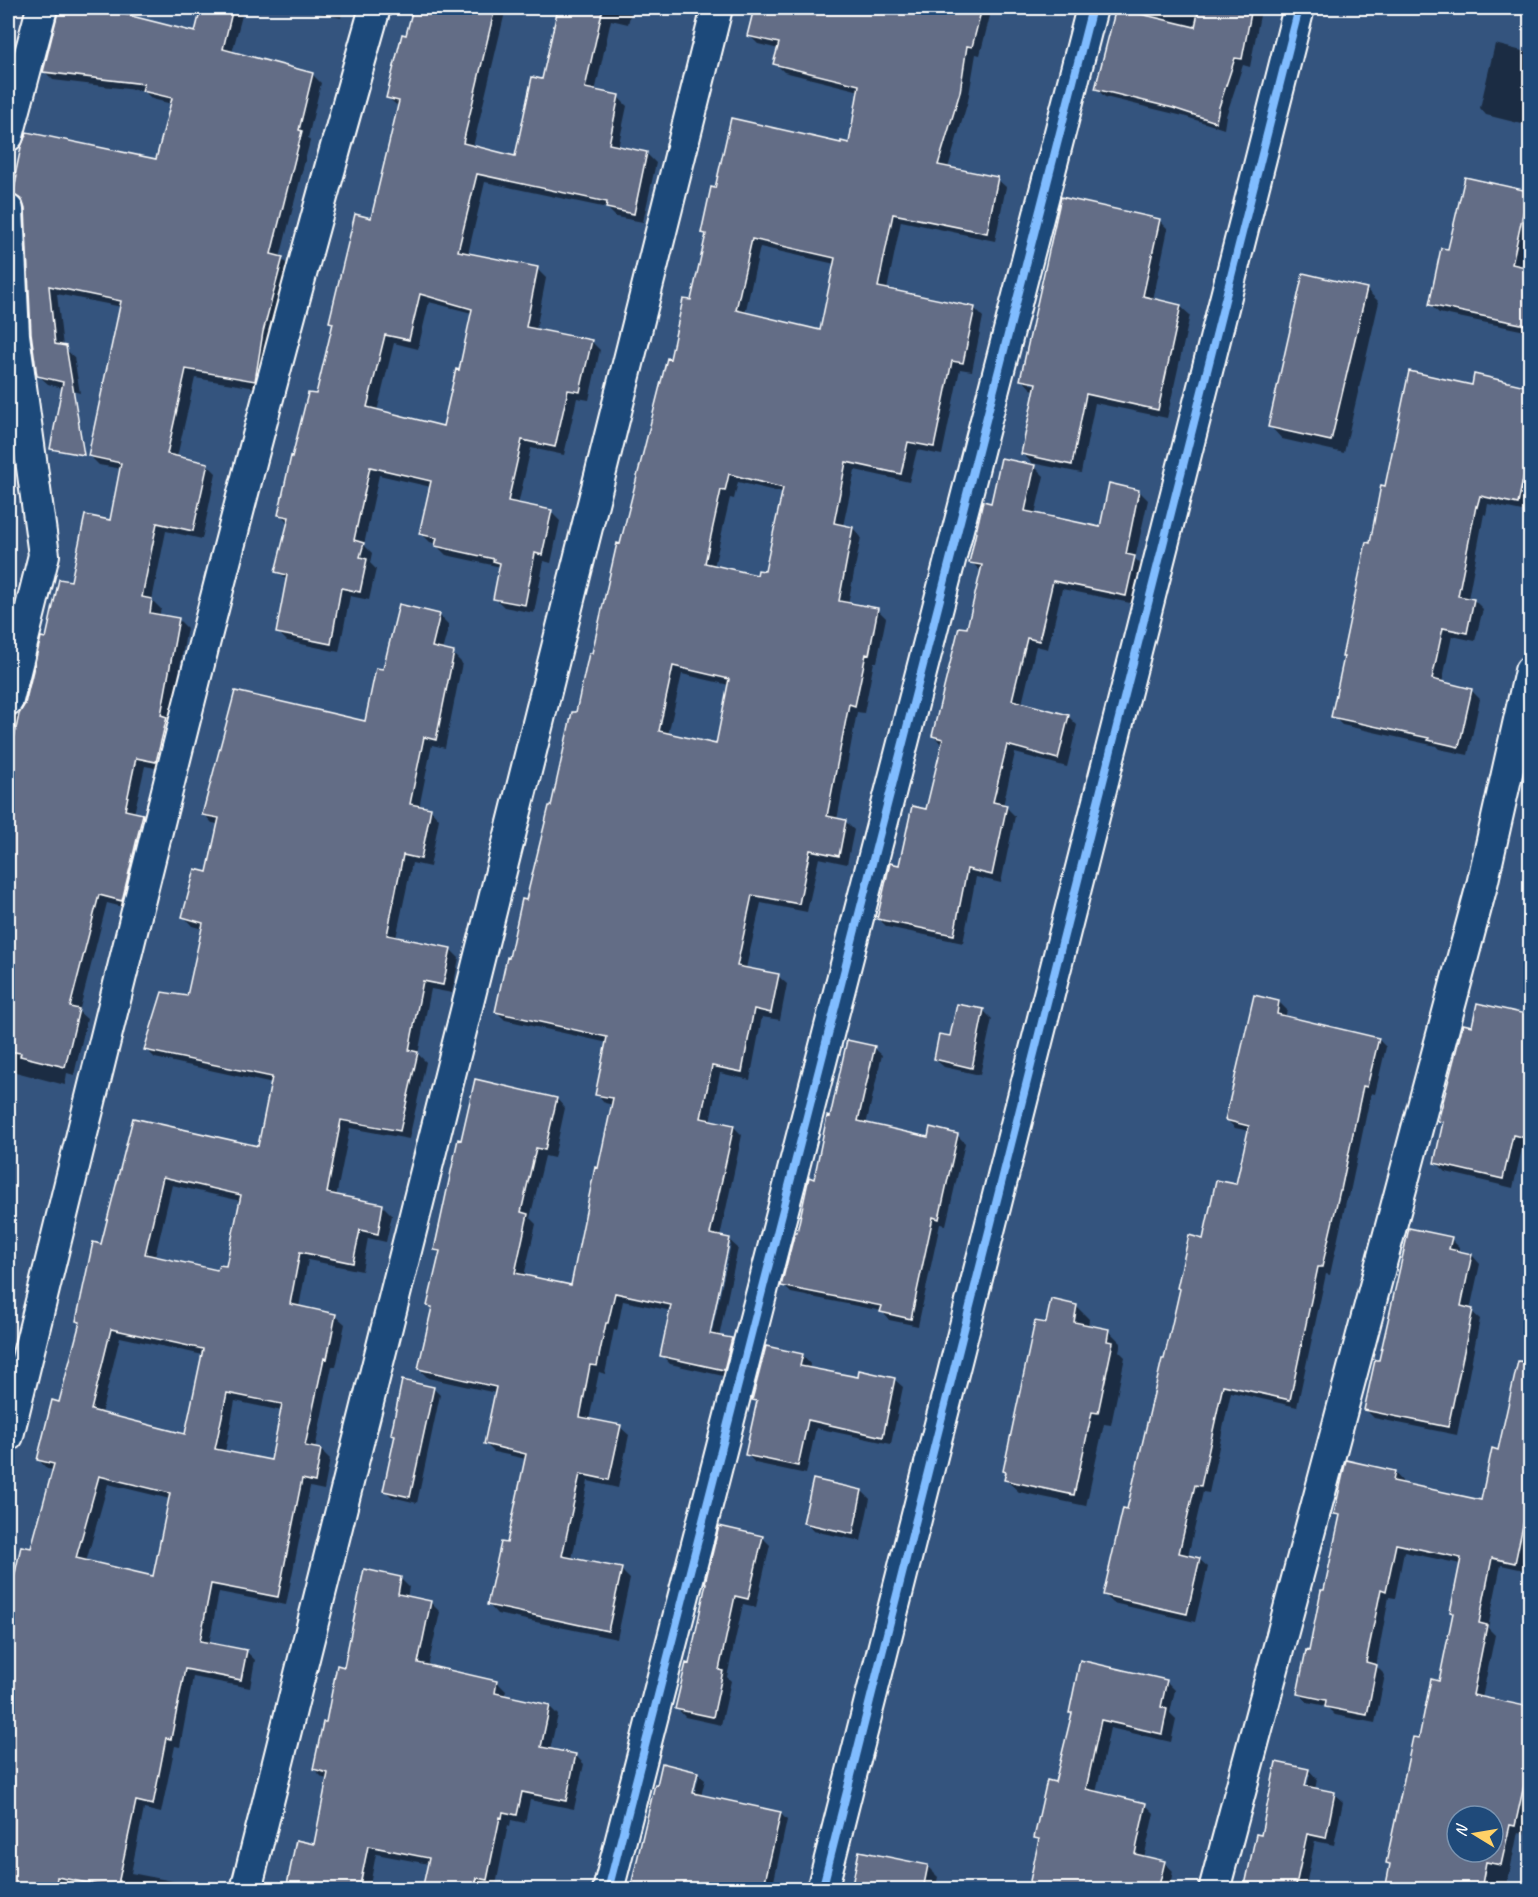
<svg xmlns="http://www.w3.org/2000/svg" width="1538" height="1897" font-family="Caveat,sans-serif">
<style>
.shadow{fill:#0007;fill-rule:evenodd}
.building{fill:#646d86;stroke:#fff;stroke-width:1.5;fill-rule:evenodd}
.lines{fill:none;stroke-linecap:round;stroke-linejoin:round}
.street-casing{stroke:#fff;stroke-width:34}
.street{stroke:#1f4a7a;stroke-width:30}
.cycleway-casing{stroke:#1f4a7a;stroke-width:11}
.cycleway{stroke:#80bcff;stroke-width:8}
</style>
<rect width="100%" height="100%" fill="#34547e"/>
<filter id="ink" filterUnits="userSpaceOnUse"><feTurbulence type="fractalNoise" baseFrequency=".0167" numOctaves="2"/><feDisplacementMap in="SourceGraphic" scale="12" xChannelSelector="R" yChannelSelector="G"/><feConvolveMatrix kernelMatrix="1 2 1 2 8 2 1 2 1" color-interpolation-filters="sRGB"/></filter>
<g filter="url(#ink)">
<path class="shadow" d="M63,8H95L196,34L202,8H244L232,53L312,74L321,83L308,138L310,141L280,258L291,267L263,389L195,378L177,457L207,464L216,473L202,539L166,531L152,600L161,609L159,616L178,619L187,628L170,722L165,770L145,766L134,814L143,816L151,825L130,909L107,903L79,1012L87,1019L74,1075L67,1073L65,1085L8,1070V718H13L21,713L26,705L47,640L73,583L111,522L122,469L99,465L90,456L122,307L57,294L63,347L74,357L80,393L48,384L38,375L25,203L15,194L18,177L16,175L157,161L172,104L152,99L144,91L53,80L45,72Z
M300,8H343L341,18Z
M414,8H506L473,147L516,158L543,81L560,8H632L628,24L611,20L595,92L618,97L627,106L618,148L647,154L656,163L643,222L616,217L607,208L485,182L468,254L537,269L546,278L536,330L591,341L600,350L589,400L577,398L564,455L531,448L518,505L551,512L560,521L551,563L544,561L534,613L504,607L495,598L501,567L446,555L437,546V544L430,542L421,533L431,487L379,475L364,545L372,553L370,563L376,569L369,600L350,596L339,652L287,641L278,632L288,581L277,572L289,523L280,514L317,396L334,325L330,321L372,220L399,107L388,98L407,37ZM429,302L472,313L461,372L445,427L377,411L394,343L418,349Z
M755,8H992L980,55L976,54L968,101L948,168L997,179L1006,187L995,241L901,221L887,290L974,308L983,317L972,371L960,369L942,455L917,450L909,482L855,470L843,526L853,528L861,537L848,604L878,610L886,618L877,662H874L864,713L857,712L837,820L846,822L854,830L847,864L819,858L807,912L761,903L746,968L778,976L787,984L780,1020L762,1017L750,1080L720,1073L710,1121L733,1126L742,1135L720,1237L729,1240L738,1248L719,1337L731,1340L740,1348L732,1378L670,1364L662,1355L672,1311L623,1301L617,1331L614,1330L605,1374L599,1372L589,1420L620,1427L629,1435L618,1488L588,1481L572,1559L621,1570L630,1579L617,1639L497,1614L489,1605L508,1545L526,1459L494,1452L485,1443L496,1393L428,1378L419,1369L433,1310L429,1306L440,1254L435,1249L463,1142L557,1099L565,1108L554,1158L545,1156L530,1218L536,1224L524,1276L572,1287L613,1105L605,1103L597,1094L608,1043L505,1020L496,1011L671,361L692,302L707,237L703,232L716,190L842,145H850L860,91L784,72L775,63L779,49L758,44L749,35ZM760,247L835,264L821,331L745,314ZM738,482L783,493L766,573L758,576L714,567L730,498L734,499ZM682,674L729,685L717,746L668,735ZM727,1244H731L710,1341H707Z
M1117,8H1260L1261,10L1250,67L1243,65L1226,116L1224,129L1183,116L1105,97L1096,88Z
M1495,44L1530,53V126L1486,115L1480,108Z
M1527,192L1530,195V224L1521,268L1530,270V332L1439,313L1430,305L1449,251Z
M1159,220L1168,229L1153,300L1180,306L1190,315L1167,418L1095,403L1081,473L1032,463L1023,454L1036,390L1031,389L1022,379ZM1030,381L1044,384L1043,386L1030,384Z
M1366,289L1379,302L1344,453L1282,439L1270,426Z
M1476,376L1530,388V491L1527,512L1488,504L1486,515L1484,514L1468,599L1474,600L1483,609L1475,641L1452,636L1442,683L1471,690L1480,699L1468,755L1439,749L1436,746L1342,725L1333,716L1386,488L1473,387Z
M1035,467L1044,476L1035,514L1101,529L1139,491L1148,500L1135,559L1143,566L1135,604L1062,589L1048,649L1036,646L1022,704L1068,716L1077,725L1067,767L1015,753L1003,806L1006,807L1015,816L1001,883L976,877L963,943L887,927L878,918L900,867L927,811L943,746L934,736L968,630L982,572L971,562L992,505Z
M400,606L440,616L449,625L442,651L453,654L462,663L445,748L432,745L419,808L431,810L439,819L430,867L412,863L396,938L450,949L459,958L452,993L431,989L418,1054L426,1062L409,1139L350,1128L336,1197L383,1206L392,1215L386,1242L368,1238L362,1271L308,1260L299,1307L336,1316L345,1324L336,1367L332,1366L315,1449L321,1450L330,1459L324,1490L310,1487L286,1605L219,1592L209,1644L247,1652L255,1660L250,1688L193,1677L180,1747L175,1746L161,1813L144,1809L131,1873L193,1885L197,1890H8V1616L22,1547L32,1550L54,1470L47,1469L39,1460L60,1404L81,1324L77,1320L102,1245L134,1120L260,1148L273,1084L155,1058L146,1049L188,998L203,929L192,926L184,917L208,874L219,824L212,823L204,814L366,723L384,671ZM172,1185L241,1201L228,1268L219,1272L155,1257ZM120,1337L203,1355L186,1436L101,1414ZM235,1401L282,1411L272,1462L225,1452ZM108,1484L170,1499L154,1577L86,1562Z
M1530,754V783L1525,778Z
M1279,1002L1287,1010L1285,1018L1378,1039L1386,1047L1375,1094L1371,1093L1349,1197H1347L1330,1275L1326,1274L1297,1407L1231,1392L1209,1493L1203,1492L1188,1556L1199,1559L1208,1567L1195,1622L1113,1603L1105,1595L1165,1361L1181,1291L1178,1288L1237,1186L1250,1131L1235,1128L1227,1120Z
M1478,1005L1530,1016V1146L1523,1144L1513,1188L1446,1172L1436,1162L1444,1125L1440,1120L1474,1027Z
M984,1011L992,1019L980,1075L944,1067L935,1059Z
M874,1048L882,1055L866,1125L929,1139L957,1135L965,1143L946,1225L940,1224L918,1326L889,1320L882,1311L791,1293L783,1285L815,1180L831,1118Z
M1451,1239L1459,1247L1458,1253L1472,1255L1480,1264L1470,1310L1480,1319L1457,1435L1374,1418L1366,1410L1380,1362Z
M1076,1306L1089,1319L1088,1326L1108,1330L1121,1343L1119,1351L1125,1357L1111,1425L1104,1424L1086,1506L1019,1492L1006,1480L1007,1474L1004,1471L1047,1325Z
M1530,1340V1537L1524,1570L1501,1565L1488,1628L1495,1635L1482,1698L1530,1708V1803L1524,1834L1518,1832L1506,1890H1386L1391,1865L1388,1863L1420,1740L1440,1682L1454,1614L1451,1612L1461,1564L1404,1552L1395,1598L1389,1597L1376,1666L1385,1675L1375,1723L1335,1715L1326,1706L1307,1702L1299,1693L1325,1592L1341,1518L1336,1513L1394,1472L1402,1481V1484L1482,1502L1525,1364ZM1457,1816H1493V1852H1457Z
M802,1355L810,1364L809,1369L859,1379H894L903,1387L891,1444L816,1428L806,1474L755,1463L747,1454L758,1404L754,1399Z
M433,1388L440,1395L417,1503L392,1497L385,1490L396,1437L392,1433Z
M862,1491L870,1499L861,1541L813,1531L805,1522Z
M762,1537L770,1545L756,1607L743,1604L727,1677L731,1681L721,1725L685,1717L677,1708Z
M400,1578L409,1587L407,1598L431,1603L440,1612L428,1667L497,1682L506,1691L504,1697L549,1706L558,1715L550,1750L575,1755L584,1764L574,1809L530,1800L525,1823L511,1820L510,1826L508,1825L495,1890H424L429,1864L376,1854L369,1890H291L316,1846L329,1779L323,1778L314,1769L345,1668Z
M1166,1681L1175,1690L1170,1713L1176,1719L1171,1742L1110,1728L1096,1793L1145,1804L1154,1813L1144,1858L1164,1862L1173,1871L1169,1890H1030L1040,1842L1036,1838L1057,1784L1073,1715L1070,1712Z
M663,1765L697,1773L705,1780L701,1796L780,1813L787,1820L772,1890H632ZM696,1776H699L693,1800H690Z
M1309,1770L1317,1779L1315,1790L1334,1794L1343,1802L1334,1845L1315,1841L1305,1890H1246L1262,1837ZM1306,1774H1310L1305,1794L1302,1793Z
M860,1852L928,1867L938,1877L935,1890H853Z"/>
<path class="building" d="M59,8H100L195,32L201,8H233L223,49L313,73L299,130L302,131L271,254L283,257L263,332L255,381L186,369L167,454L208,463L193,531L157,523L142,597L152,599L150,613L179,618L161,715L167,717L156,762L136,758L125,810L143,814L122,901L99,895L70,1007L79,1009L65,1067L20,1056L21,1053L8,1051V768L19,714L25,704L41,637L46,638L59,579L71,581L85,515L110,520L121,463L88,456L121,301L49,286L55,344L66,346L84,455L50,449L63,382L37,376L31,333L25,209L22,200L13,194L17,176H15L21,147L27,132L156,159L172,98L142,91L144,84L43,72Z
M413,8H495L463,143L515,156L532,77L542,79L558,8H603L585,88L619,95L609,144L647,152L634,214L606,208L607,202L477,174L458,251L538,267L526,327L592,340L580,392L568,390L555,447L522,440L508,501L552,510L542,555L535,553L525,605L493,599L500,563L493,561L494,559L435,546L437,538L419,534L431,481L370,467L354,540L364,543L360,557L367,559L360,592L341,588L331,644L276,633L287,575L275,572L289,517L278,515L291,456L292,457L308,393L316,394L333,323L329,322L355,214L371,218L399,101L386,98L402,34L406,35ZM420,294L472,309L459,370L456,369L443,426L367,407L385,335L409,340Z
M754,8H982L972,47L967,46L960,92L938,165L998,177L987,233L893,214L878,287L975,307L963,363L952,361L934,447L908,442L901,474L846,462L834,523L853,527L839,601L878,608L869,655L866,654L855,706L849,704L827,816L846,820L839,856L810,850L799,904L752,895L737,966L779,974L771,1013L754,1009L742,1072L712,1066L701,1118L734,1125L710,1234L730,1238L710,1334L732,1338L724,1370L660,1356L671,1305L615,1293L608,1323H606L597,1366L590,1365L580,1417L621,1425L609,1480L580,1474L562,1556L622,1568L608,1631L487,1605L501,1542L507,1543L526,1454L484,1444L496,1387L418,1369L432,1307L427,1306L440,1251L434,1250L458,1139L461,1140L475,1079L557,1098L545,1150L536,1148L521,1212L528,1214L515,1273L571,1285L595,1167L598,1168L613,1098L595,1095L607,1037L495,1012L507,957L509,958L522,899L526,900L549,806H551L572,712H576L589,653H592L617,543L620,544L667,358L670,359L683,299L691,300L706,234L701,233L711,187L715,188L731,118L841,143V141L849,143L859,85L773,64L779,43L747,36ZM752,239L835,258L820,330L736,310ZM729,474L783,488L765,571L758,570L757,575L705,563L721,490L725,491ZM673,666L729,679L716,744L659,731Z
M1116,8L1195,27L1199,8H1252L1242,59L1235,58L1219,107L1216,122L1173,108L1095,89Z
M1465,177L1528,191L1512,264L1530,268V306L1526,325L1429,305L1441,248L1448,249Z
M1061,197L1160,219L1143,296L1181,305L1158,410L1086,394L1072,465L1021,454L1036,383L1020,380Z
M1303,273L1367,288L1331,441L1268,427Z
M1409,371L1472,385L1474,374L1530,387V460L1527,459L1518,504L1480,496L1477,507L1476,506L1458,596L1474,599L1467,633L1443,628L1432,679L1472,689L1459,747L1428,740L1429,738L1331,717L1344,657H1342L1366,542L1370,543L1381,485L1385,486Z
M1001,458L1035,465L1025,511L1100,527L1109,483L1139,490L1126,554L1135,556L1126,596L1053,581L1039,641L1027,638L1012,700L1069,715L1058,759L1007,745L993,802L1007,805L992,875L967,869L954,935L877,919L890,863L899,865L912,806L926,809L943,739L932,736L959,627L967,628L982,565L969,563L983,501L991,503Z
M399,604L440,614L432,647L454,652L436,740L424,737L410,804L431,808L421,859L403,855L387,935L451,948L443,985L423,981L409,1050L418,1052L400,1131L341,1120L327,1193L383,1204L378,1234L360,1230L353,1263L300,1252L290,1304L336,1314L327,1359L324,1358L305,1446L321,1449L315,1482L302,1479L278,1597L211,1584L200,1641L247,1650L241,1680L185,1669L171,1739L166,1738L153,1805L136,1801L117,1889L57,1877L55,1890H8V1605L21,1546L31,1548L54,1464L37,1460L52,1400L59,1402L80,1322L76,1321L93,1242L101,1244L133,1118L258,1146L272,1077L144,1050L162,992L187,996L203,923L182,917L195,869L207,872L219,818L202,815L235,691L365,721L376,668L383,669ZM163,1177L241,1195L226,1266L219,1265L217,1270L145,1254ZM111,1329L203,1349L185,1434L91,1410ZM227,1393L282,1404L271,1460L215,1449ZM99,1476L170,1493L153,1576L76,1558Z
M1254,995L1279,1001L1277,1014L1379,1038L1367,1087L1363,1086L1341,1190H1340L1322,1267H1318L1290,1400L1223,1385L1201,1486L1195,1485L1179,1553L1200,1558L1187,1614L1103,1595L1123,1508L1127,1509L1162,1359H1164L1180,1289L1177,1288L1189,1235L1203,1239L1216,1180L1236,1184L1249,1126L1225,1120Z
M1477,1003L1530,1015V1139L1513,1135L1503,1179L1434,1163L1443,1122L1438,1121L1463,1024L1472,1026Z
M957,1004L984,1009L972,1068L934,1059L939,1034L950,1036Z
M847,1040L875,1046L858,1121L928,1137L930,1127L958,1134L939,1219L933,1217L911,1319L880,1312L882,1306L781,1286L795,1232H797L809,1177L814,1179L827,1116L830,1117Z
M1409,1228L1452,1237L1449,1249L1472,1254L1461,1306L1473,1309L1448,1427L1364,1410L1375,1360H1379Z
M1051,1299L1077,1305L1074,1322L1109,1329L1107,1341L1113,1342L1098,1413L1092,1412L1074,1495L1004,1480L1006,1472L1003,1471L1035,1321L1046,1323Z
M766,1346L803,1354L800,1366L858,1377L859,1370L895,1378L883,1437L808,1420L798,1466L745,1455L757,1401L752,1400Z
M1518,1361L1530,1362V1512L1526,1511L1515,1563L1492,1558L1479,1623L1487,1625L1473,1695L1530,1707V1758L1515,1826L1510,1825L1501,1865L1486,1862L1481,1890H1385L1390,1864L1386,1863L1413,1737L1419,1738L1431,1679L1439,1681L1453,1613L1450,1612L1461,1558L1396,1544L1386,1591L1381,1589L1366,1662L1377,1665L1367,1715L1325,1707L1326,1700L1297,1694L1306,1650L1309,1651L1321,1590H1324L1340,1515L1334,1514L1346,1460L1395,1471L1393,1481L1481,1500L1492,1448L1498,1450ZM1457,1816H1493V1852H1457Z
M402,1380L434,1387L410,1497L383,1491L395,1435L391,1434Z
M813,1479L862,1490L853,1534L803,1523Z
M719,1526L763,1536L748,1599L735,1596L719,1670L723,1671L713,1717L675,1709L686,1663L689,1664L706,1583H705Z
M364,1569L401,1577L398,1594L431,1601L418,1663L497,1681L495,1693L550,1705L541,1747L576,1754L566,1801L522,1792L517,1815L503,1812L502,1818L500,1817L487,1880L477,1878L474,1890H422L429,1858L368,1846L359,1890H286L296,1840L314,1844L328,1773L313,1769L323,1722H326L337,1665L344,1667Z
M1080,1660L1167,1680L1161,1707L1167,1709L1162,1734L1101,1720L1086,1789L1146,1803L1135,1854L1165,1861L1158,1890H1028L1039,1839L1034,1838L1047,1780L1055,1782L1072,1713H1069Z
M1276,1762L1309,1769L1305,1786L1335,1792L1326,1838L1307,1834L1295,1890H1244L1256,1834L1261,1835Z
M662,1763L698,1772L693,1793L781,1812L763,1890H630L655,1784L657,1785Z
M859,1851L928,1865L923,1890H851Z"/>
<g class="lines">
<g class="street-casing">
<path id="street" d="M8,136L42,8
M8,210L14,335L44,555L8,700
M8,1436C125,959 240,480 375,8
M246,1890L717,8
M608,1890L1092,8
M822,1890L1299,8
M1214,1890L1482,885L1530,671"/>
</g>
<use href="#street" class="street"/>
<g class="cycleway-casing">
<path id="cycleway" d="M608,1890L1092,8
M822,1890L1299,8"/>
</g>
<use href="#cycleway" class="cycleway"/>
</g>
</g>
<rect width="1538" height="1897" fill="none" stroke="#1f4a7a" stroke-width="30"/>
<rect x="15" y="15" width="1508" height="1867" fill="none" stroke="#fff" stroke-width="2" filter="url(#ink)"/>
<g transform="translate(1475 1834) rotate(281)"><circle r="28" fill="#1f4a7a" stroke="#7992af" stroke-width="1.5"/>
<path d="M0-4.5L10 22L0 15L-10 22Z" fill="#ffd166"/>
<text y="-9" font-size="16" font-weight="bold" text-anchor="middle" fill="#ffffff">N</text>
</g>
</svg>
